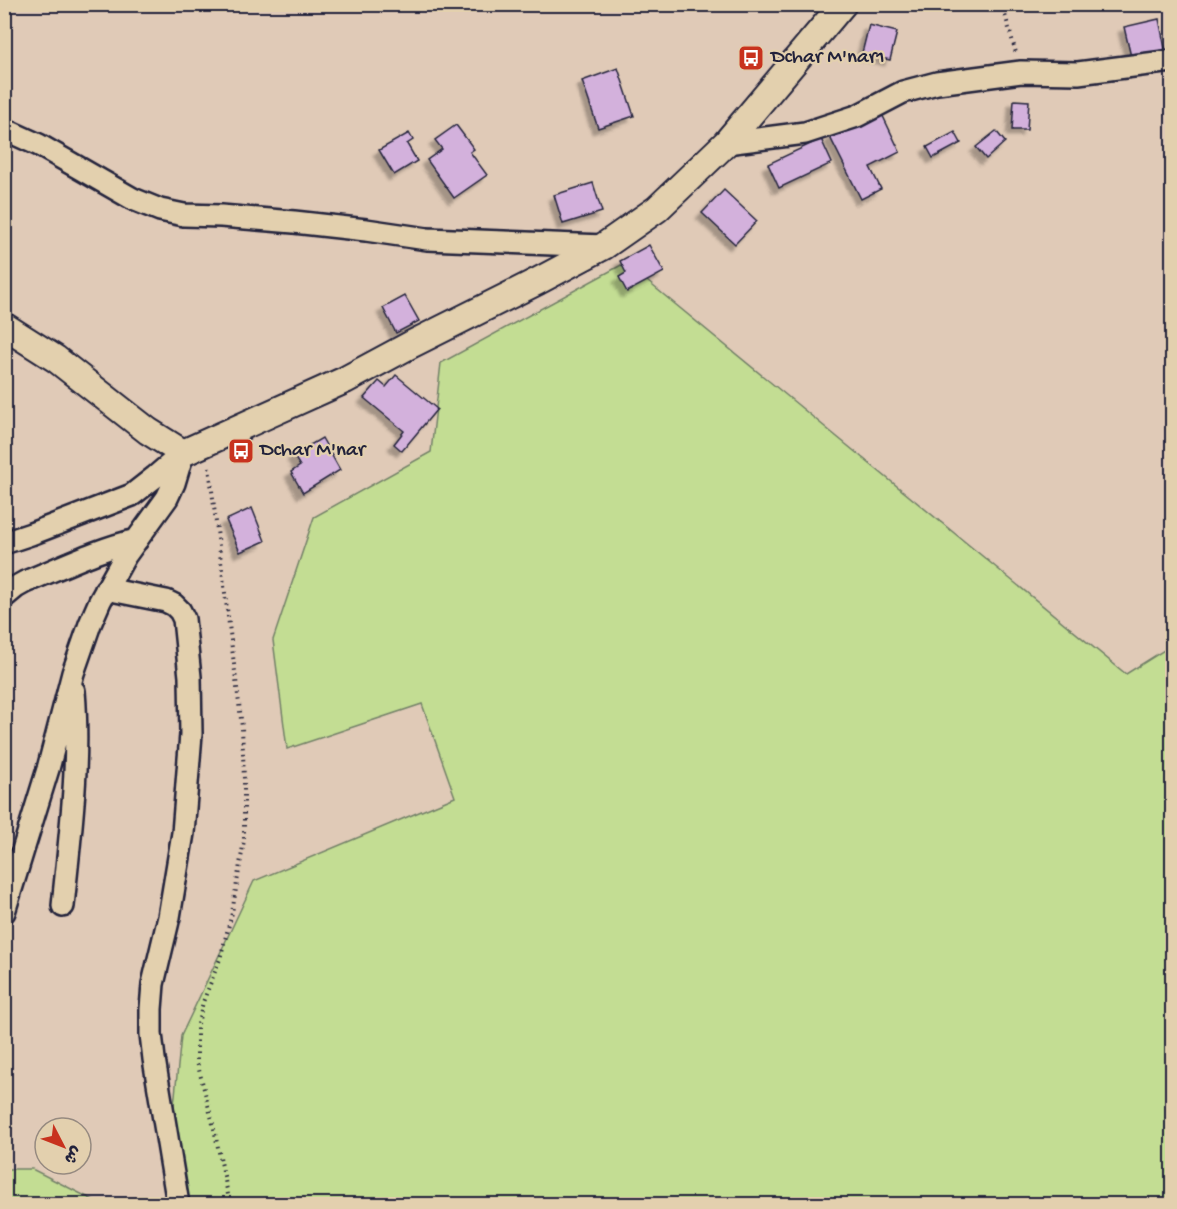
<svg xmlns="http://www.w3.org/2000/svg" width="1177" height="1209" font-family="'Gochi Hand','Playpen Sans Arabic',sans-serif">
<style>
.green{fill:#c3dd93;stroke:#728067;stroke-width:1.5}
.building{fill:#d3b1dc;stroke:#22223b;stroke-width:1.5;filter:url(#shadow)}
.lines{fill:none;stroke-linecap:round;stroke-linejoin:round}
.minor-casing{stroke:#22223b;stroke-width:26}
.tertiary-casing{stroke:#22223b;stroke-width:30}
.path{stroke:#22223b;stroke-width:4;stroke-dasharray:1.5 4.5;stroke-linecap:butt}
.minor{stroke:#e3d0ae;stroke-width:21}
.tertiary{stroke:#e3d0ae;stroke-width:26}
.labels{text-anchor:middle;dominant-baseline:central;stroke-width:4.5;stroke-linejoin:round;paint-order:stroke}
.poi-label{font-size:21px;fill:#22223b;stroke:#e3d0ae;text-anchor:start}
</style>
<defs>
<filter id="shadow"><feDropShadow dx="-5.5" dy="5.5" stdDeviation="1.5" flood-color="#0004"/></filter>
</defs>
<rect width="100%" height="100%" fill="#e0cab7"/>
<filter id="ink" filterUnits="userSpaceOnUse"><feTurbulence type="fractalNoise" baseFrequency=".0167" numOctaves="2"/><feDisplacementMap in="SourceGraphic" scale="12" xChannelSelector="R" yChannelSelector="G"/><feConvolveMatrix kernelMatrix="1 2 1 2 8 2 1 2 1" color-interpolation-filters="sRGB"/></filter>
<g filter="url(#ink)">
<path class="green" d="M625,263L1126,674L1172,645V1204H164L181,1036L254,881L455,797L422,704L287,749L273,640L314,517L431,452L441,363Z
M5,1169H32L101,1204H5Z"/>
<path class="building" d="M1159,19L1166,53L1132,61L1124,27Z
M869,25L897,32L890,60L862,53Z
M618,68L634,116L598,128L582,81Z
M1014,100L1029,101L1027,130H1012Z
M881,112L900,152L870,167L881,189L861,199L830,137Z
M456,125L474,149L470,152L487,175L454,198L427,160L442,149L435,140Z
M996,131L1005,142L986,159L976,147Z
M955,132L961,143L933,158L927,147Z
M409,133L413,140L407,144L417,161L394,175L379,150Z
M821,139L832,163L779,188L768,164Z
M593,183L602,212L563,224L554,195Z
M724,190L757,221L735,244L702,213Z
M649,245L664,272L627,292L619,277L626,273L620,261Z
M405,296L419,321L396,333L383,308Z
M396,375L437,409L402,451L394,444L404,431L364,398L379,381L386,387Z
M322,438L340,470L303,493L291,472L300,466L293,455Z
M252,508L265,541L240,552L226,520Z"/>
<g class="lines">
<g class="minor-casing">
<path id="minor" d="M4,129L39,145L133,199L160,210L184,215L221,216L294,222L366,230L427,239L604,246
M726,143L805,133L857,116L903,92L937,83L1021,72L1078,73L1172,61
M4,543L31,534L132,495L155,477L183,453
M106,589L166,601L174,605L180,611L184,619L190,677L191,734L183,833L169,917L153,984L151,1009V1034L154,1059L178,1204
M4,597L16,587L25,582C62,567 98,549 137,540
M63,906C70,835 80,763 74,691
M4,912L48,769L73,673L90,624L100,601L125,556L167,498L174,483L183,453"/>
</g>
<g class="tertiary-casing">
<path id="tertiary" d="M4,326L56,359L148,431L183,453L345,380L412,344L538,281L604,246L657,209L726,143L843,4"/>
</g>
<path class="path" d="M1002,4L1016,53
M209,467L242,727L244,779V840L232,913L220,959L203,1002L197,1028V1062L213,1124L230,1204"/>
<use href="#minor" class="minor"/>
<use href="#tertiary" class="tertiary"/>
</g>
</g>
<defs>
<g id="bus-square" transform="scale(1.35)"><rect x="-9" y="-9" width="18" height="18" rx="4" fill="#c8321e" stroke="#e3d0ae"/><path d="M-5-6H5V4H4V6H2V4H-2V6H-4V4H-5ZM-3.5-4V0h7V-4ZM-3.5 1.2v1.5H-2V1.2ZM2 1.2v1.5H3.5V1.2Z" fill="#fff"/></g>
</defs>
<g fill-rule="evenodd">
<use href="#bus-square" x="751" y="58"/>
<use href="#bus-square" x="241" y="451"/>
</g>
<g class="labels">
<g class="poi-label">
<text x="771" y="58">Dchar M'nar1</text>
<text x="260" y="451">Dchar M'nar</text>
</g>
</g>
<rect width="1177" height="1209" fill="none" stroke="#e3d0ae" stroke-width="24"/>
<rect x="12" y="12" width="1153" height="1185" fill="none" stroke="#22223b" stroke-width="2" filter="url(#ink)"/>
<g transform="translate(63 1146) rotate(132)"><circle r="28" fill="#e3d0ae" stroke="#968a80" stroke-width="1.5"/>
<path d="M0-4.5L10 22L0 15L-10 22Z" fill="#c8321e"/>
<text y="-9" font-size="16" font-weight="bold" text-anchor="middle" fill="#22223b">ش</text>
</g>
</svg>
